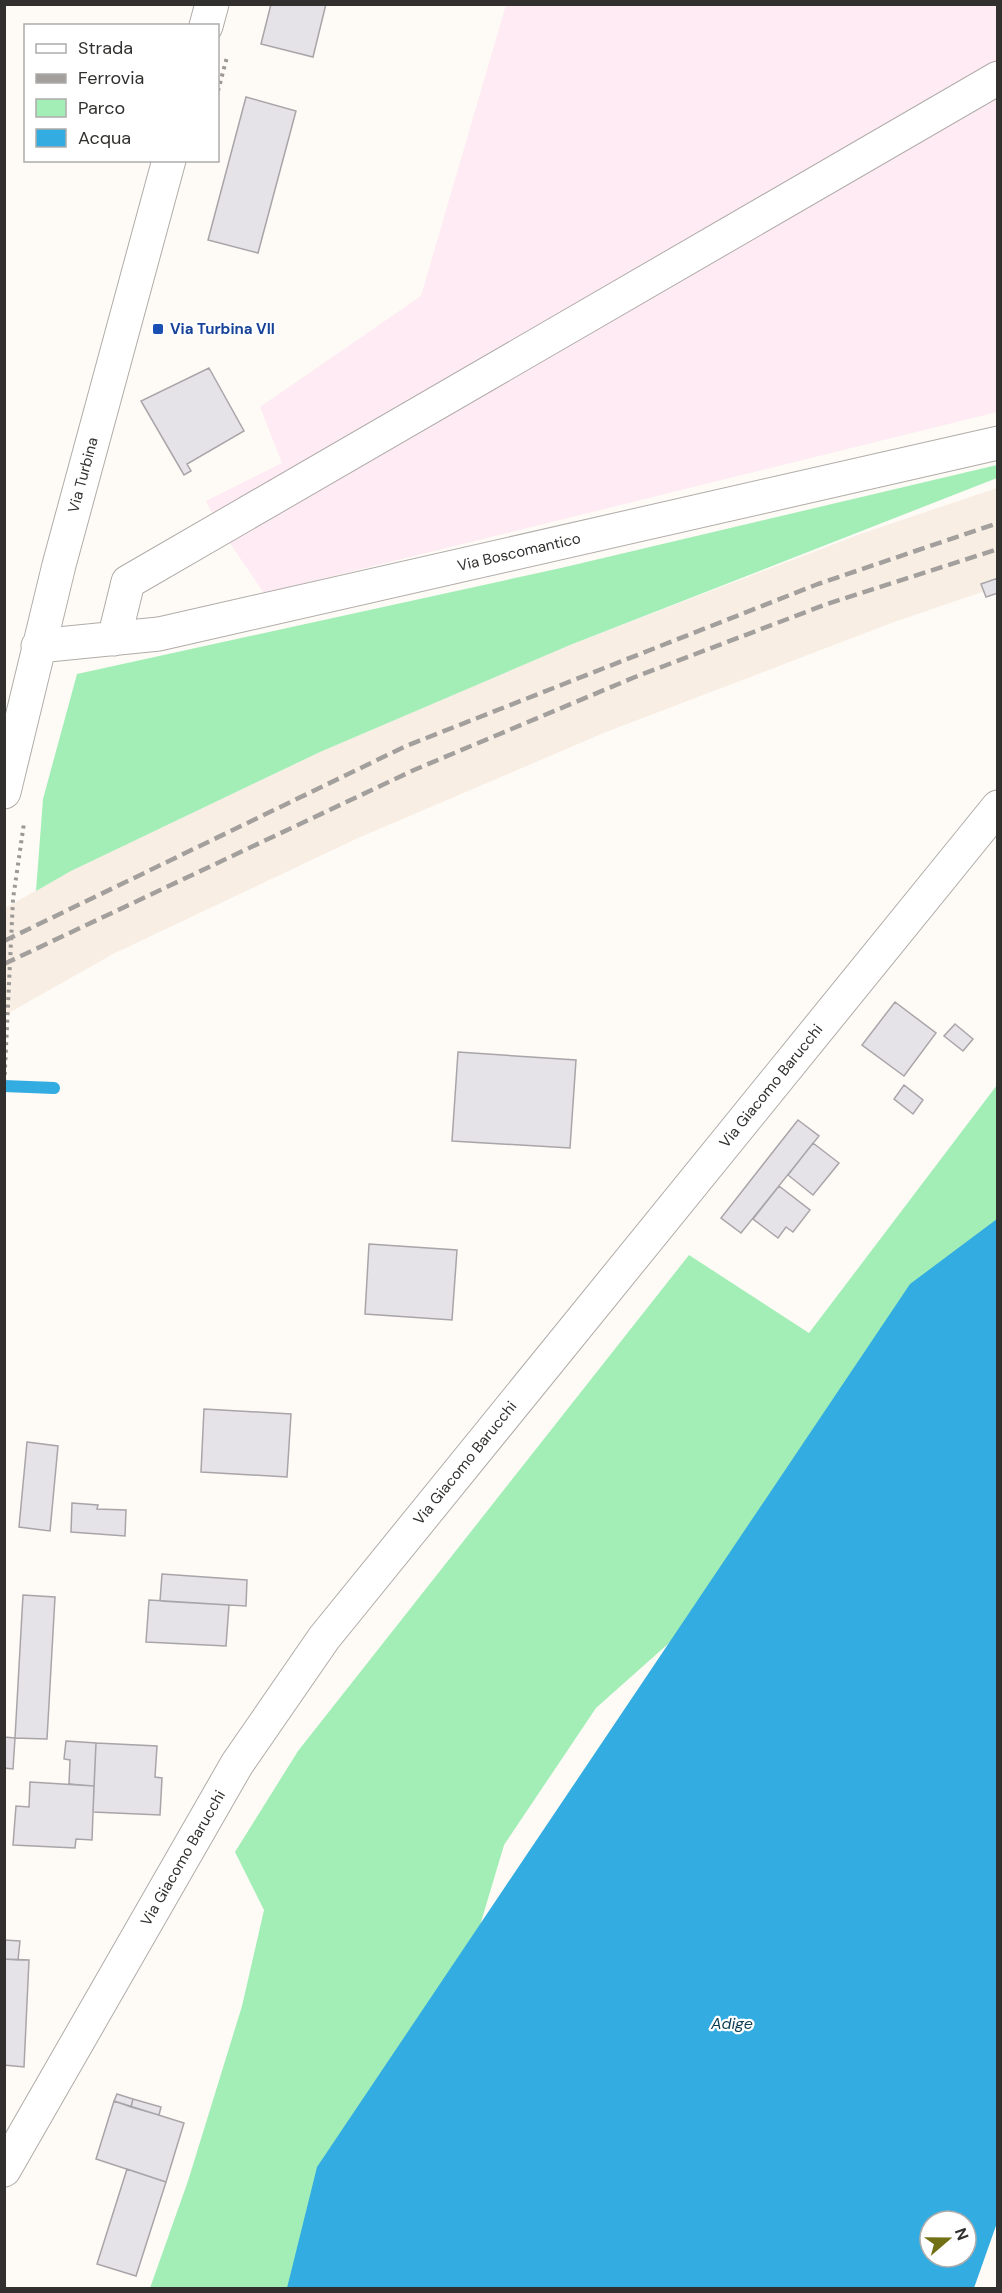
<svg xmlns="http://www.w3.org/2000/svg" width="1002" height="2293" font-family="'DM Sans',sans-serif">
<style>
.built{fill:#f8eee4}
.industrial{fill:#feebf3}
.green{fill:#a3eeb7}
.water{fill:#33ace1;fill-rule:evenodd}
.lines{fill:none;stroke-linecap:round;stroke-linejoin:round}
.stream{stroke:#33ace1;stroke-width:12}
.building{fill:#e6e3e8;stroke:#a8a5a9;stroke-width:1.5}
.minor-casing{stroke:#b0aca8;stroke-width:35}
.path{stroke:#9b9895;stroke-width:4;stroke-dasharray:3 4.5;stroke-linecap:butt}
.minor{stroke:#fff;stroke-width:33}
.rail{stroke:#a29f9c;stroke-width:4.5;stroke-dasharray:12 6;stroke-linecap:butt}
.transit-dot{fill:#1a4fb4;stroke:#fff;stroke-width:2}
.labels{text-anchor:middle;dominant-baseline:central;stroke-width:4.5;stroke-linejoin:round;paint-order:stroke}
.transit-label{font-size:15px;font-weight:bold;fill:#164399;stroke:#fff;text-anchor:start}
.street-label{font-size:15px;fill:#31302e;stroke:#fff}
.water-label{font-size:16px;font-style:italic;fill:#0b3d53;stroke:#fff}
</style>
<rect width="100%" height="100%" fill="#fefaf6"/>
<path class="built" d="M997,488V587L894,622L606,732L358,838L113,954L5,1015V908L71,871L320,752L570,645L863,533Z"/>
<path class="industrial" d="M506,5H997V412L264,593L220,529L206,501L282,463L260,407L421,296Z"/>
<path class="green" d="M997,465V478L570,645L320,752L71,871L36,891L43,799L77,674L561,568Z
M997,1085V1269L750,1571L596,1708L504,1845L372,2288H150L188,2181L242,2006L264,1910L235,1852L298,1751L689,1255L809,1333Z"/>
<path class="water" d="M997,1219L998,2220L974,2288H287L317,2167L910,1284ZM930,2221H966V2257H930Z"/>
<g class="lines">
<path class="stream" d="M4,1086L54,1088"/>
</g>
<path class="building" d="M271,4H326L313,57L261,44Z
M246,97L296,111L258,253L208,240Z
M209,368L244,431L187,464L191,471L184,475L141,401Z
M998,578V593L986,597L981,584Z
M895,1002L936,1033L904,1076L862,1045Z
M955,1024L973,1039L963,1051L944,1036Z
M458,1052L576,1060L570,1148L452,1141Z
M904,1085L923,1100L913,1114L894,1099Z
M798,1120L819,1136L741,1233L721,1218Z
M813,1143L839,1163L813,1195L788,1175Z
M779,1186L810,1210L793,1232L786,1227L778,1238L753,1219Z
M369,1244L457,1250L452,1320L365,1314Z
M204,1409L291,1414L287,1477L201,1472Z
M27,1442L58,1446L50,1531L19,1527Z
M72,1503L98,1505L97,1509L126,1510L125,1536L71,1532Z
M162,1574L247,1580L246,1606L160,1601Z
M23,1595L55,1597L47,1739L15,1738Z
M149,1600L229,1605L226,1646L146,1642Z
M4,1737L15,1738L13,1769L4,1768Z
M66,1741L96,1743L94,1786L69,1784L70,1760L64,1759Z
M96,1743L157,1746L155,1777L162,1778L160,1815L93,1812Z
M30,1782L94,1786L92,1840L76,1839L75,1848L13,1845L16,1806L29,1807Z
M4,1940L20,1941L18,1960L4,1959Z
M4,1959L29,1960L24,2067L4,2065Z
M117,2094L133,2099L131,2107L114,2101Z
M133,2099L161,2107L159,2115L131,2107Z
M114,2101L184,2123L166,2182L96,2159Z
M127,2169L166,2182L136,2276L97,2264Z"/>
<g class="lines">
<g class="minor-casing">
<path id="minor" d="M206,26L212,4
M114,639L128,582L998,78
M38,646L159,634L998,443
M4,792L59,565L169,160
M4,2170L237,1764L324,1638L998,807"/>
</g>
<path class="path" d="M218,91L227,57
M4,1090L13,899L24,823"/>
<use href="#minor" class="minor"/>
<path class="rail" d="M4,941L406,746L818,584L998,523
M4,964L414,770L635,677L827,604L998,549"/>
</g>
<rect class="transit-dot" x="152" y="323" width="12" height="12" rx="3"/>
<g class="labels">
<g class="transit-label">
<text x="170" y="329">Via Turbina VII</text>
</g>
<g class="street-label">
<text transform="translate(83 475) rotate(-75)">Via Turbina</text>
<text transform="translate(519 552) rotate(-13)">Via Boscomantico</text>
<text transform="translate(771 1086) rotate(-51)">Via Giacomo Barucchi</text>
<text transform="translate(465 1463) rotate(-51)">Via Giacomo Barucchi</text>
<text transform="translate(183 1858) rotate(-60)">Via Giacomo Barucchi</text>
</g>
<g class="water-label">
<text x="732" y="2023">Adige</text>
</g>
</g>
<rect width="1002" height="2293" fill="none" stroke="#31302e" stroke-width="12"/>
<rect x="24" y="24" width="195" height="138" fill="#ffffff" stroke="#adacab" stroke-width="1.5"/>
<rect x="36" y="44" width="30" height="9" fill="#ffffff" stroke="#adacab" stroke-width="1.5"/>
<text x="78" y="54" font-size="18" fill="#31302e">Strada</text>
<rect x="36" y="74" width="30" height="9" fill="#a29f9c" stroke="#adacab" stroke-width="1.5"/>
<text x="78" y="84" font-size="18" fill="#31302e">Ferrovia</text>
<rect x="36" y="99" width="30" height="18" fill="#a3eeb7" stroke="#adacab" stroke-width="1.5"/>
<text x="78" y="114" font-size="18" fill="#31302e">Parco</text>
<rect x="36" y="129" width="30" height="18" fill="#33ace1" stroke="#adacab" stroke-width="1.5"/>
<text x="78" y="144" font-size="18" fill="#31302e">Acqua</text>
<g transform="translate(948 2239) rotate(70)"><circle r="28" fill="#ffffff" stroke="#adacab" stroke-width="1.5"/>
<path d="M0-4.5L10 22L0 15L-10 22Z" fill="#717014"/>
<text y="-9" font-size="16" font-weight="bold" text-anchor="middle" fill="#31302e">N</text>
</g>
</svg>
